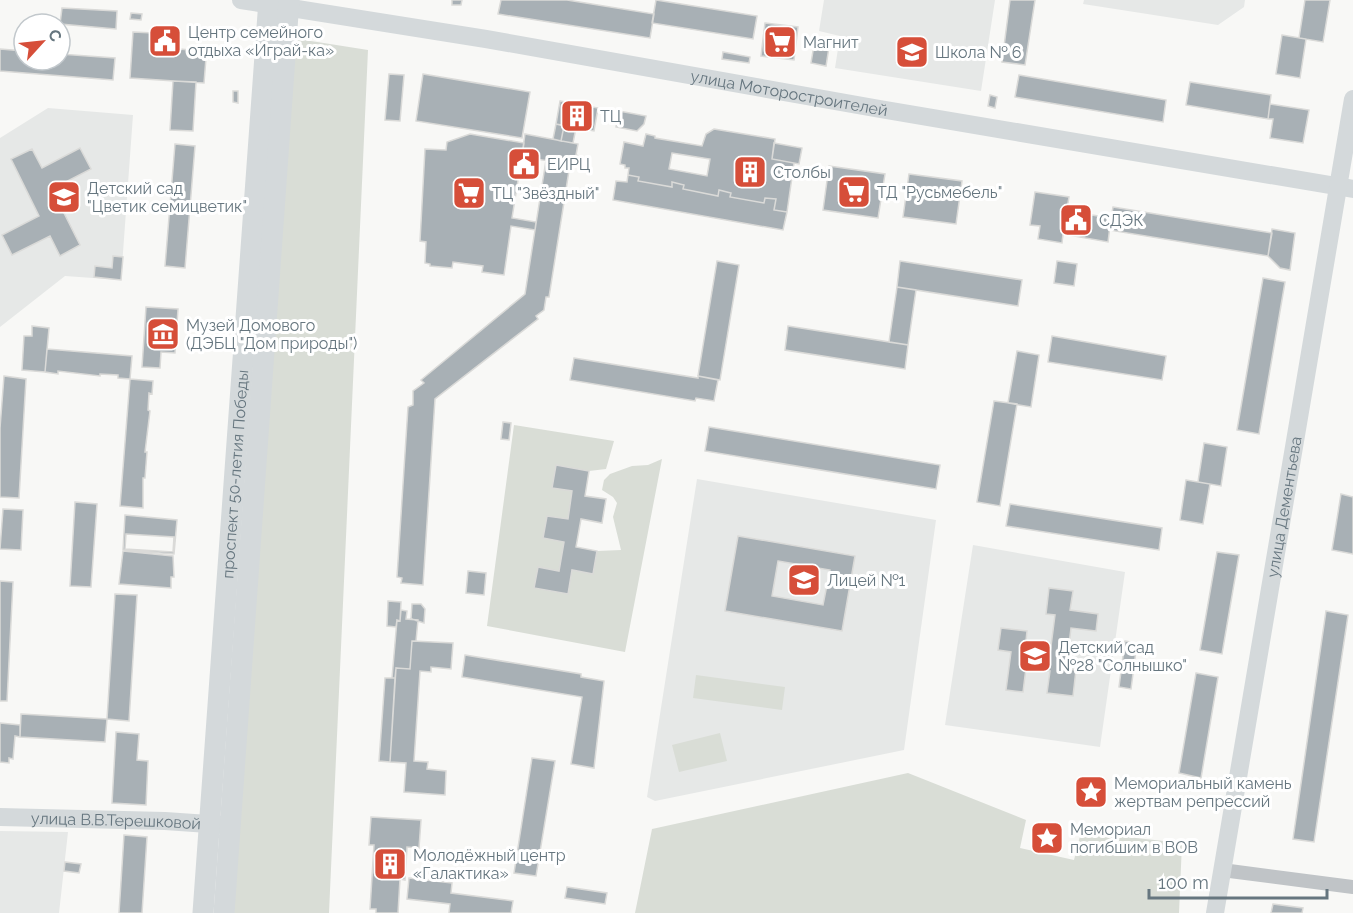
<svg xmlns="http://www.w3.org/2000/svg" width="1353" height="913" font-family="Raleway,sans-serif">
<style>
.built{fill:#e6e8e7}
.green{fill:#d9ddd6}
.building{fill:#a8b0b5;stroke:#dadad8;stroke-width:1.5;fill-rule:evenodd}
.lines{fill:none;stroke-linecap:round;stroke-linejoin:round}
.street{stroke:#c0c4c7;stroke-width:14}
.secondary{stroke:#d4d9db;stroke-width:18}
.primary{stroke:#d4d9db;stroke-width:21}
.labels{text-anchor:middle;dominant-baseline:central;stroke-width:6;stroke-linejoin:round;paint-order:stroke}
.poi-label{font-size:16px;fill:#66767f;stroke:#fff;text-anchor:start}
.street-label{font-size:16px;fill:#66767f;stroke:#fff}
</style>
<rect width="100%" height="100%" fill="#f8f8f6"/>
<path class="built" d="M824,0H995L981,91L835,68L840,36L819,31Z
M1084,0H1245L1244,7L1218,25L1083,4Z
M48,108L133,115L121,280L65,276L0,327V138Z
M697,479L936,520L904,750L655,801L647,797Z
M973,545L1125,572L1100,747L945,725Z
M0,831L68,832L59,913H0Z"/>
<path class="green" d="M292,38L368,50L329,913H231Z
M514,425L614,441L606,469L589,471L556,466L552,487L572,491L568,519L547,516L543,538L564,542L559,571L538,567L535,588L568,594L572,570L593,573L597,551L621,550L613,517L617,503L613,497L602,490L604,480L610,474L632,466L648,465L662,459L625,652L487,626Z
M696,675L785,687L782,710L693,698Z
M720,733L727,761L679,772L672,745Z
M908,773L1026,820L1020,848L1074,860L1081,832L1182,843L1179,913H635L652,829Z"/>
<path class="building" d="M452,0H462L461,5H452Z
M501,0H567L654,14L650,38L498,14Z
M656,0L757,16L753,39L652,23Z
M1010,0H1035L1025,65L1002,62Z
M1305,0H1330L1323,42L1299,38Z
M62,8L117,11L116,29L60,24Z
M131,13L142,14L141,20L130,19Z
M765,23L798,27L794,60L761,56Z
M133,32L175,34L180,44V49L199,51L206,58L204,83L130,78Z
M1282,35L1306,39L1300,78L1276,74Z
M815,39L830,41L826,66L811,63Z
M0,49L24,51V60H60V54L115,58L113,80L0,71Z
M723,52L750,57L749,63L722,59Z
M389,74L404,75L400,121L385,120Z
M423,74L530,92L522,138L416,121Z
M1019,75L1166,100L1163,122L1015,97Z
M173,81L196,82L193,131L170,130Z
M1190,82L1271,95L1268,119L1186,105Z
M233,91H238V103L233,102Z
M990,95L997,97L995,108L988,106Z
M560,101L598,108L594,131L556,124Z
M1270,104L1309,110L1303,143L1270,138L1273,119H1268Z
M619,111L646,116L644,124L637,131L616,127Z
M556,124L564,126L561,141L553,139Z
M564,126L576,128L573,143L561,141Z
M714,129L775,139L772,159L794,163L787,212L774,210L776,199L765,198L764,203L730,197L731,193L719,190L718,196L683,189L684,185L672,182V187L638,181L639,177L628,175L629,168H625V165L620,164L624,142L643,146L646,134L655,136V138L702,146L706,134ZM672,153L710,159L707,176L669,169Z
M470,134L524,143L512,218L536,222L535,230L511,226L504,275L482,272L483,266L453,262L452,268L430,266V264L425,263L426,242L420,241L425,149L446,150L447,142Z
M525,134L578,144L576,155L579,156L578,160L571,159L570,164L529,158L527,170L520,169Z
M774,143L802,148L799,164L772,159Z
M175,144L195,146L185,268L165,266Z
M80,148L91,169L52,189L80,245L60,256L50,236L12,255L2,235L39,216L11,159L32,149L42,168Z
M546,160L570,164L549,297H546L544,310L536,316L538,319L435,399L423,585L401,583L402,578L397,577L408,407L413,405V391L424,383L421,380L525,294Z
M829,166L885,174L878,218L823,210Z
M909,174L962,181L956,224L903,217Z
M628,175L639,177L638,181L672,187V182L684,185L683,189L718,196L719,190L731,193L730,197L764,203L765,198L776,199L774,210L787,212L783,230L613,200L616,181L627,182Z
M1035,192L1069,197L1066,215L1071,216L1068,235L1063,234L1062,243L1038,239L1040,226L1030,225Z
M1113,207L1272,233L1268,256L1109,230Z
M1072,212L1111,218L1108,242L1068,235Z
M1272,229L1295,233L1290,270L1280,268L1268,256Z
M113,256L123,257L121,280L94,277L95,266L112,268Z
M717,261L739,265L720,380L698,376Z
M900,261L1022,280L1018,306L897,287Z
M1057,261L1077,264L1074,286L1054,283Z
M1263,278L1285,282L1259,434L1237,430Z
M897,287L916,290L908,345L889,342Z
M146,307L178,309L175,353L161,352L160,368L142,367Z
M32,326L49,328L45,372L22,370L24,336H32Z
M788,326L908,345L905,369L785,350Z
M1052,336L1166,356L1162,380L1048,362Z
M47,349L132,356L130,379L118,378V375L100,374V376L58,371V374L45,372Z
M1017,351L1039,355L1031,407L1008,403Z
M574,358L698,378V376L718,380L714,401L696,398L695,401L570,380Z
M4,376L26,379L19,498L0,497V428Z
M130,379L153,381L152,394L149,393L148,410L150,411L145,452H147L145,478H143V508L120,506Z
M994,401L1017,404L1000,506L977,502Z
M503,422L511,423L509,440L501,439Z
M709,427L940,465L936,489L705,451Z
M1204,443L1227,447L1221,486L1198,482Z
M556,465L589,471L585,496L606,499L602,523L581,519L576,547L597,551L593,574L572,570L568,594L534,588L538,567L559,571L564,542L543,538L547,516L568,519L572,491L552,488Z
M1186,480L1210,484L1203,524L1180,520Z
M1341,494L1353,497V554L1332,550Z
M75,502L97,504L91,587L70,586Z
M1010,504L1162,528L1159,550L1006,526Z
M3,509L23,510L21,550L0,549Z
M125,515L177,520L174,554L123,550Z
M126,534L174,537L173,552L125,549Z
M738,536L855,556L842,631L725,611ZM778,561L830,570L823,605L772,596Z
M123,551L173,556L174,577H171V588L119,584Z
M1217,552L1239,555L1222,654L1200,650Z
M468,571L486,573L484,595L466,593Z
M0,581L13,582L7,701H0Z
M1049,588L1073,591L1070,610L1098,614L1096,631L1071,628L1066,669L1076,670L1073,696L1047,693L1050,671L1026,668L1023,692L1006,690L1011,652L998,650L1001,628L1027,631L1025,651L1050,654L1055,615L1046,614Z
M115,594L137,595L129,721L107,719Z
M388,601L401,602L400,621L397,620L396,627L387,626Z
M412,604H421L425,609L424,623L411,619Z
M401,610L407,611L406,619L418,620L416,641H412L410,669L396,668L395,678H392L397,620L400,621Z
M1326,611L1348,615L1314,842L1293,839Z
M412,641L453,643L451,669L431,667V672L420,671L414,761L428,762L427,769L446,771L445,795L404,792L406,763L390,762L396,668L410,669Z
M1125,641L1137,643L1131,689L1119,687Z
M465,655L581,674V677L604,681L594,768L571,764L582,697L462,677Z
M1196,673L1218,677L1201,778L1179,773Z
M385,678H395L390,762L379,761Z
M21,714L107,719L105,742L20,737Z
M0,723L20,725V737L15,736L13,759L9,758V763L0,762Z
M116,732L139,734L137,760L148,761L146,805L112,803Z
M532,758L555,761L536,876L514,873Z
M371,817L421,820L419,848L407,847L405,880L400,879L398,913H376V909H370L374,845H369Z
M124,835L147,837L142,913H119Z
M65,862L81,864L79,873L64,871Z
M409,878L452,883L451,893L513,901L511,913H449L450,904L407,899Z
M567,887L607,893L605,904L565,898Z
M1273,904L1303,908L1302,913H1271Z"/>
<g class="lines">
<path class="street" d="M1222,870L1353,887"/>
<g class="secondary">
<path id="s1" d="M241,0L486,39L880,109L1353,189"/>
<path id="s2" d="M0,817L165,821L223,825"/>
<path id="s3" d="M1215,913L1353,99"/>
</g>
<g class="primary">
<path id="s4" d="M203,913L269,0"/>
<path d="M224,913L289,0"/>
</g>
</g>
<defs>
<g id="civic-square" transform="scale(1.725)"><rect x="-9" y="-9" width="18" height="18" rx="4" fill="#d64e39" stroke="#fff"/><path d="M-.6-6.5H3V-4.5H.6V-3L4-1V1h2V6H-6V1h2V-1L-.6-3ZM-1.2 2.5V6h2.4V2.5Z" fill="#fff"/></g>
<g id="supermarket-square" transform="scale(1.725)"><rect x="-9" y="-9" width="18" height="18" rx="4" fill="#d64e39" stroke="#fff"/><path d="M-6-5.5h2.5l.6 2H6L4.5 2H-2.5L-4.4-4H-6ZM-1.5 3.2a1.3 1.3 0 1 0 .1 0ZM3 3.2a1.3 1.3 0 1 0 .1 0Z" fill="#fff"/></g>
<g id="school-square" transform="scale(1.725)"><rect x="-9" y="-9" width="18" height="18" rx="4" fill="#d64e39" stroke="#fff"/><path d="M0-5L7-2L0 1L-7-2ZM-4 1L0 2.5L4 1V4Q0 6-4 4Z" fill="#fff"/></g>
<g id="building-square" transform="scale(1.725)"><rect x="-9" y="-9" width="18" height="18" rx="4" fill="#d64e39" stroke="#fff"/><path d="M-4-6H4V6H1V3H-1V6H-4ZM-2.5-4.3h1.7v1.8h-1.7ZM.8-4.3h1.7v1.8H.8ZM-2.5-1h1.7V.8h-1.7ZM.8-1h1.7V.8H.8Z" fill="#fff"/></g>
<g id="museum-square" transform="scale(1.725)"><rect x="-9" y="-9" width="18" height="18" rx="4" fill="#d64e39" stroke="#fff"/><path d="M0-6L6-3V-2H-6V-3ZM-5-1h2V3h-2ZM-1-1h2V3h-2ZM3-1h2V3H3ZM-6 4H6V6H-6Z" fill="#fff"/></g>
<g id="sight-square" transform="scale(1.725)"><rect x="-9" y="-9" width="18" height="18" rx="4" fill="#d64e39" stroke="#fff"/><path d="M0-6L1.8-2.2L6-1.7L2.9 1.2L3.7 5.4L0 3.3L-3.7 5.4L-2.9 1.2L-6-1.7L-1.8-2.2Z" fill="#fff"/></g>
</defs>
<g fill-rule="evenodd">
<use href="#civic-square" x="165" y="41"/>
<use href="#supermarket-square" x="780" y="42"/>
<use href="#school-square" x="912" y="52"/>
<use href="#building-square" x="577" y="116"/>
<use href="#civic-square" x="524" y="164"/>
<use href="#building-square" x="750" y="172"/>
<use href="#supermarket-square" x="854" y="192"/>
<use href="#supermarket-square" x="469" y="193"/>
<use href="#school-square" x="64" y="197"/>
<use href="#civic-square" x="1076" y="220"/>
<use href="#museum-square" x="163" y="334"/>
<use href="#school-square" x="804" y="580"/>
<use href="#school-square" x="1035" y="656"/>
<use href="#sight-square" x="1091" y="792"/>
<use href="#sight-square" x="1047" y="838"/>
<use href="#building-square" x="390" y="864"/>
</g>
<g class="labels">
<g class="poi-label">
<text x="188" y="32">Центр семейного<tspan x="188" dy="18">отдыха «Играй-ка»</tspan></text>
<text x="803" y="42">Магнит</text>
<text x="935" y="52">Школа № 6</text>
<text x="600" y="116">ТЦ</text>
<text x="547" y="164">ЕИРЦ</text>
<text x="773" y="172">Столбы</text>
<text x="87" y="188">Детский сад<tspan x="87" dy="18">"Цветик семицветик"</tspan></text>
<text x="877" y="192">ТД "Русьмебель"</text>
<text x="492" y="193">ТЦ "Звёздный"</text>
<text x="1099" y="220">СДЭК</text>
<text x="186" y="325">Музей Домового<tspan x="186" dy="18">(ДЭБЦ "Дом природы")</tspan></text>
<text x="827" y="580">Лицей №1</text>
<text x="1058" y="647">Детский сад<tspan x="1058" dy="18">№28 "Солнышко"</tspan></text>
<text x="1114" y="783">Мемориальный камень<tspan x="1114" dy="18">жертвам репрессий</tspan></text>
<text x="1070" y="829">Мемориал<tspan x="1070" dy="18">погибшим в ВОВ</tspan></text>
<text x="413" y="855">Молодёжный центр<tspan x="413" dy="18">«Галактика»</tspan></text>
</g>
<g class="street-label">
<text stroke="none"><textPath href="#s1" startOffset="556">улица Моторостроителей</textPath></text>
<text stroke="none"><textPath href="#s4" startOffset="440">проспект 50-летия Победы</textPath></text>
<text stroke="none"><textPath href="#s3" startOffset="412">улица Дементьева</textPath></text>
<text stroke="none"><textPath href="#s2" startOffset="116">улица В.В.Терешковой</textPath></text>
</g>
</g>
<g transform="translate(42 42) rotate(63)"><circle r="28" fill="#ffffff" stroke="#c2c8cc" stroke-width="1.5"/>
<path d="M0-4.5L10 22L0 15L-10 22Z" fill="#d64e39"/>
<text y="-9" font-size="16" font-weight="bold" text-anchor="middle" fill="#66767f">С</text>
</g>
<path d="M1149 889v9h178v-9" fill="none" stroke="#66767f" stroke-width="3"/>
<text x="1158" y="889" font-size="18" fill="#66767f" stroke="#ffffff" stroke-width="4.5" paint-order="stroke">100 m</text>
</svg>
